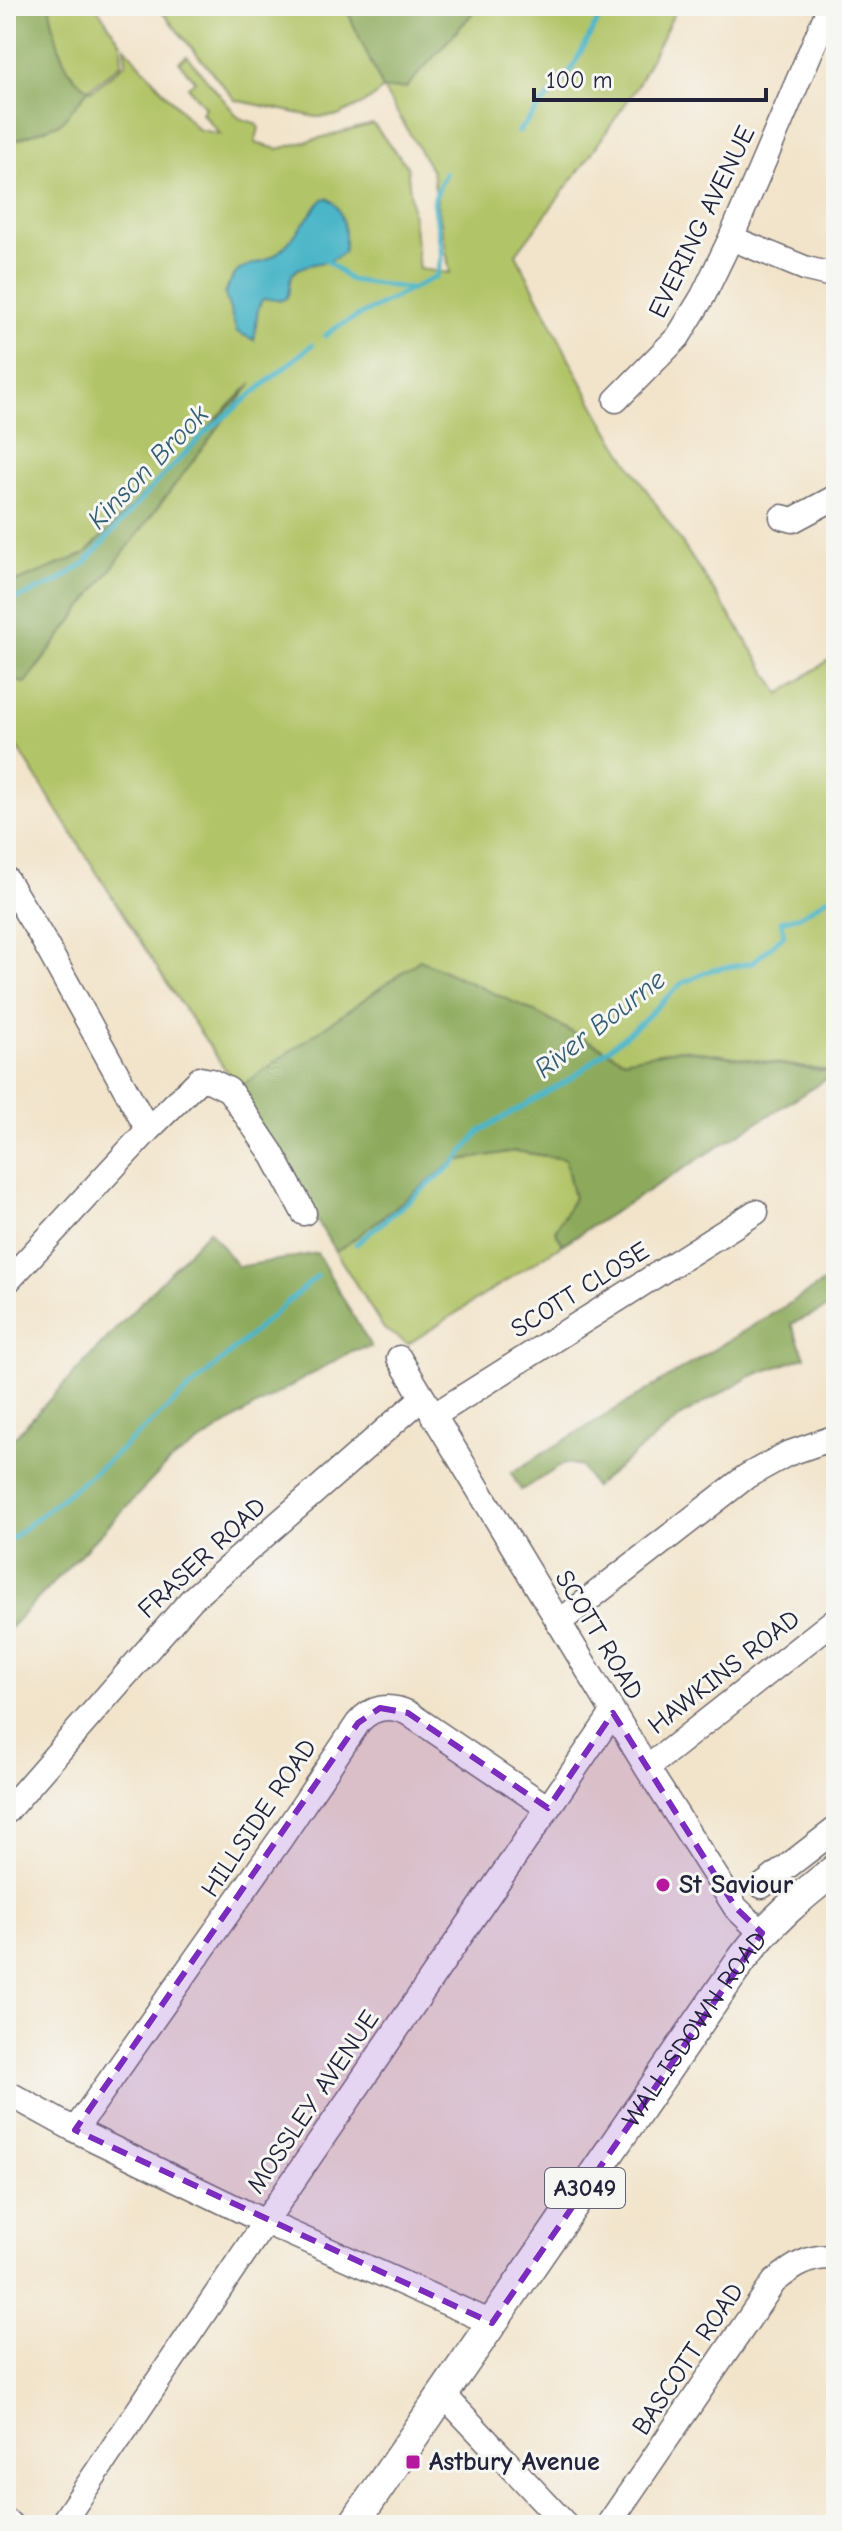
<svg xmlns="http://www.w3.org/2000/svg" width="842" height="2531" font-family="'Comic Neue',sans-serif">
<style>
.green{fill:#b2c467;stroke:#6a7351;stroke-width:2}
.forest{fill:#8daa5c;stroke:#58664c;stroke-width:2}
.water{fill:#4bb6c8;stroke:#366c82;stroke-width:2}
.lines{fill:none;stroke-linecap:round;stroke-linejoin:round}
.stream{stroke:#4bb6c8;stroke-width:5}
.minor-casing{stroke:#6b666d;stroke-width:27}
.major-casing{stroke:#6b666d;stroke-width:33}
.minor{stroke:#fff;stroke-width:24}
.major{stroke:#fff;stroke-width:30}
.marked{fill:#7b2cbf;fill-opacity:0.2;stroke:#7b2cbf;stroke-width:6;stroke-dasharray:16 10;stroke-linejoin:round}
.poi-dot{fill:#b5179e;stroke:#f6f6f2;stroke-width:3}
.labels{text-anchor:middle;dominant-baseline:central;stroke-width:6;stroke-linejoin:round;paint-order:stroke}
.shield{fill:#f6f6f2;stroke:#626272;stroke-width:2}
.shield-label{font-size:24px;font-weight:bold;fill:#22223b}
.street-label{font-size:26px;fill:#22223b;stroke:#f6f6f2}
.poi-label{font-size:26px;font-weight:bold;fill:#22223b;stroke:#f6f6f2;text-anchor:start}
.water-label{font-size:28px;font-style:italic;fill:#325d73;stroke:#f6f6f2}
</style>
<rect width="100%" height="100%" fill="#f6f6f2"/>
<filter id="ink" filterUnits="userSpaceOnUse"><feTurbulence type="fractalNoise" baseFrequency=".0125" numOctaves="2"/><feDisplacementMap in="SourceGraphic" scale="16" xChannelSelector="R" yChannelSelector="G"/><feConvolveMatrix kernelMatrix="1 2 1 2 8 2 1 2 1" color-interpolation-filters="sRGB"/></filter>
<filter id="wash" filterUnits="userSpaceOnUse"><feTurbulence type="fractalNoise" baseFrequency=".006" numOctaves="4" result="noise"/><feDisplacementMap in="SourceGraphic" scale="32" xChannelSelector="R" yChannelSelector="G"/><feGaussianBlur stdDeviation="1.8" result="paint"/><feColorMatrix in="noise" values="0 0 0 0 0 0 0 0 0 0 0 0 0 0 0 0 0 1.4 0 .05"/><feComposite in="paint" operator="in"/></filter>
<g filter="url(#wash)">
<rect width="100%" height="100%" fill="#f2e4cb"/>
<path class="green" d="M49,6H96L121,43L122,63L90,88L91,91L126,63L125,47L197,129L220,134L202,113L205,107L188,87L195,81L179,62L187,56L239,118L255,123L259,128L255,143L278,149L373,124L407,166L419,269L450,273L432,171L383,89L370,100L338,116L316,117L235,100L157,6H345L383,88L406,87L479,6H678L636,88L587,160L516,254C550,319 581,387 620,449C672,531 729,610 780,694L836,655V1072L681,1049L624,1060L531,1010L238,1088L168,985L6,729V679L26,683L245,390L85,554L6,586V63L12,60L14,140L80,84C59,65 55,33 49,6Z
M515,1151L565,1159L574,1198L555,1231L563,1244L408,1344L384,1329L335,1251L389,1213L455,1161Z"/>
<path class="forest" d="M6,6H49C57,37 59,72 89,89L61,123L14,141L12,61L6,63Z
M345,6H479L406,88L383,89Z
M252,383L25,683L6,679V586L85,554Z
M420,960L531,1010L624,1060L681,1049L836,1073L563,1244L555,1231L574,1198L565,1159L515,1151L455,1161L345,1246L335,1251L238,1088Z
M209,1230L238,1267L317,1253L371,1347L354,1350L254,1407L169,1462L6,1632V1446Z
M836,1275V1304L791,1324L805,1357L751,1376L683,1415L594,1487L581,1466L566,1463L521,1490L511,1473Z"/>
<path class="water" d="M328,198C344,208 347,233 344,251C333,265 313,261 298,269C283,278 295,297 282,300C276,301 269,298 263,299C255,309 257,328 254,340L237,332L225,294C239,253 257,273 282,249C298,234 308,215 323,199Z"/>
<g class="lines">
<path class="stream" d="M518,132L570,72L606,6
M324,258L350,280L413,289
M325,336L335,328L437,276L442,255L434,200L445,173
M6,603L55,583L85,563L155,484L206,432L312,345
M356,1244L454,1164L480,1131L572,1078L641,1023L681,984L711,970L752,963L784,935L781,921L800,916L836,893
M6,1543L108,1461L317,1276"/>
</g>
</g>
<g filter="url(#ink)">
<g class="lines">
<g class="minor-casing">
<path id="minor" d="M731,238L807,269L836,276
M616,400L678,337L703,296L731,238L830,6
M782,517L793,520L836,497
M6,879L41,936L148,1130
M6,1283L148,1130L200,1079L211,1081L229,1090L271,1152L304,1213
M399,1358L647,1768L736,1908L762,1933
M433,1416L756,1212
M558,1623L747,1476L787,1454L836,1437
M647,1768L836,1619
M6,1812L192,1599L422,1398
M762,1886L836,1829
M6,2092L75,2130L265,2222L492,2323
M75,2130L281,1838L358,1723C371,1707 389,1704 408,1713L548,1808
M443,2394L566,2525
M6,2521L11,2525
M61,2525L265,2222L613,1713
M608,2525L774,2282C792,2267 811,2254 836,2258"/>
</g>
<g class="major-casing">
<g id="major">
<path id="s1" d="M353,2525L743,1958C770,1922 801,1896 836,1869"/>
</g>
</g>
<use href="#minor" class="minor"/>
<use href="#major" class="major"/>
</g>
</g>
<path class="marked" d="M380,1708L408,1713L548,1808L613,1713L736,1908L762,1933L492,2323L75,2130L358,1723Z"/>
<g class="poi-dot">
<circle cx="663" cy="1885" r="8"/>
<rect x="405" y="2454" width="16" height="16" rx="4"/>
</g>
<g class="labels">
<rect class="shield" x="545" y="2168" width="80" height="40" rx="6"/>
<g class="shield-label">
<text x="585" y="2188">A3049</text>
</g>
<g class="street-label">
<text transform="translate(702 222) rotate(-64)">EVERING AVENUE</text>
<text transform="translate(580 1290) rotate(-32)">SCOTT CLOSE</text>
<text transform="translate(202 1558) rotate(-43)">FRASER ROAD</text>
<text transform="translate(599 1635) rotate(59)">SCOTT ROAD</text>
<text transform="translate(724 1672) rotate(-38)">HAWKINS ROAD</text>
<text transform="translate(259 1818) rotate(-56)">HILLSIDE ROAD</text>
<text stroke="none"><textPath href="#s1" startOffset="602">WALLISDOWN ROAD</textPath></text>
<text transform="translate(313 2102) rotate(-56)">MOSSLEY AVENUE</text>
<text transform="translate(688 2359) rotate(-56)">BASCOTT ROAD</text>
</g>
<g class="poi-label">
<text x="679" y="1885">St Saviour</text>
<text x="429" y="2462">Astbury Avenue</text>
</g>
<g class="water-label">
<text transform="translate(148 467) rotate(-46)">Kinson Brook</text>
<text transform="translate(600 1024) rotate(-38)">River Bourne</text>
</g>
</g>
<rect width="842" height="2531" fill="none" stroke="#f6f6f2" stroke-width="32"/>
<path d="M534 88v12h232v-12" fill="none" stroke="#22223b" stroke-width="4"/>
<text x="546" y="88" font-size="24" fill="#22223b" stroke="#f6f6f2" stroke-width="6" paint-order="stroke">100 m</text>
</svg>
